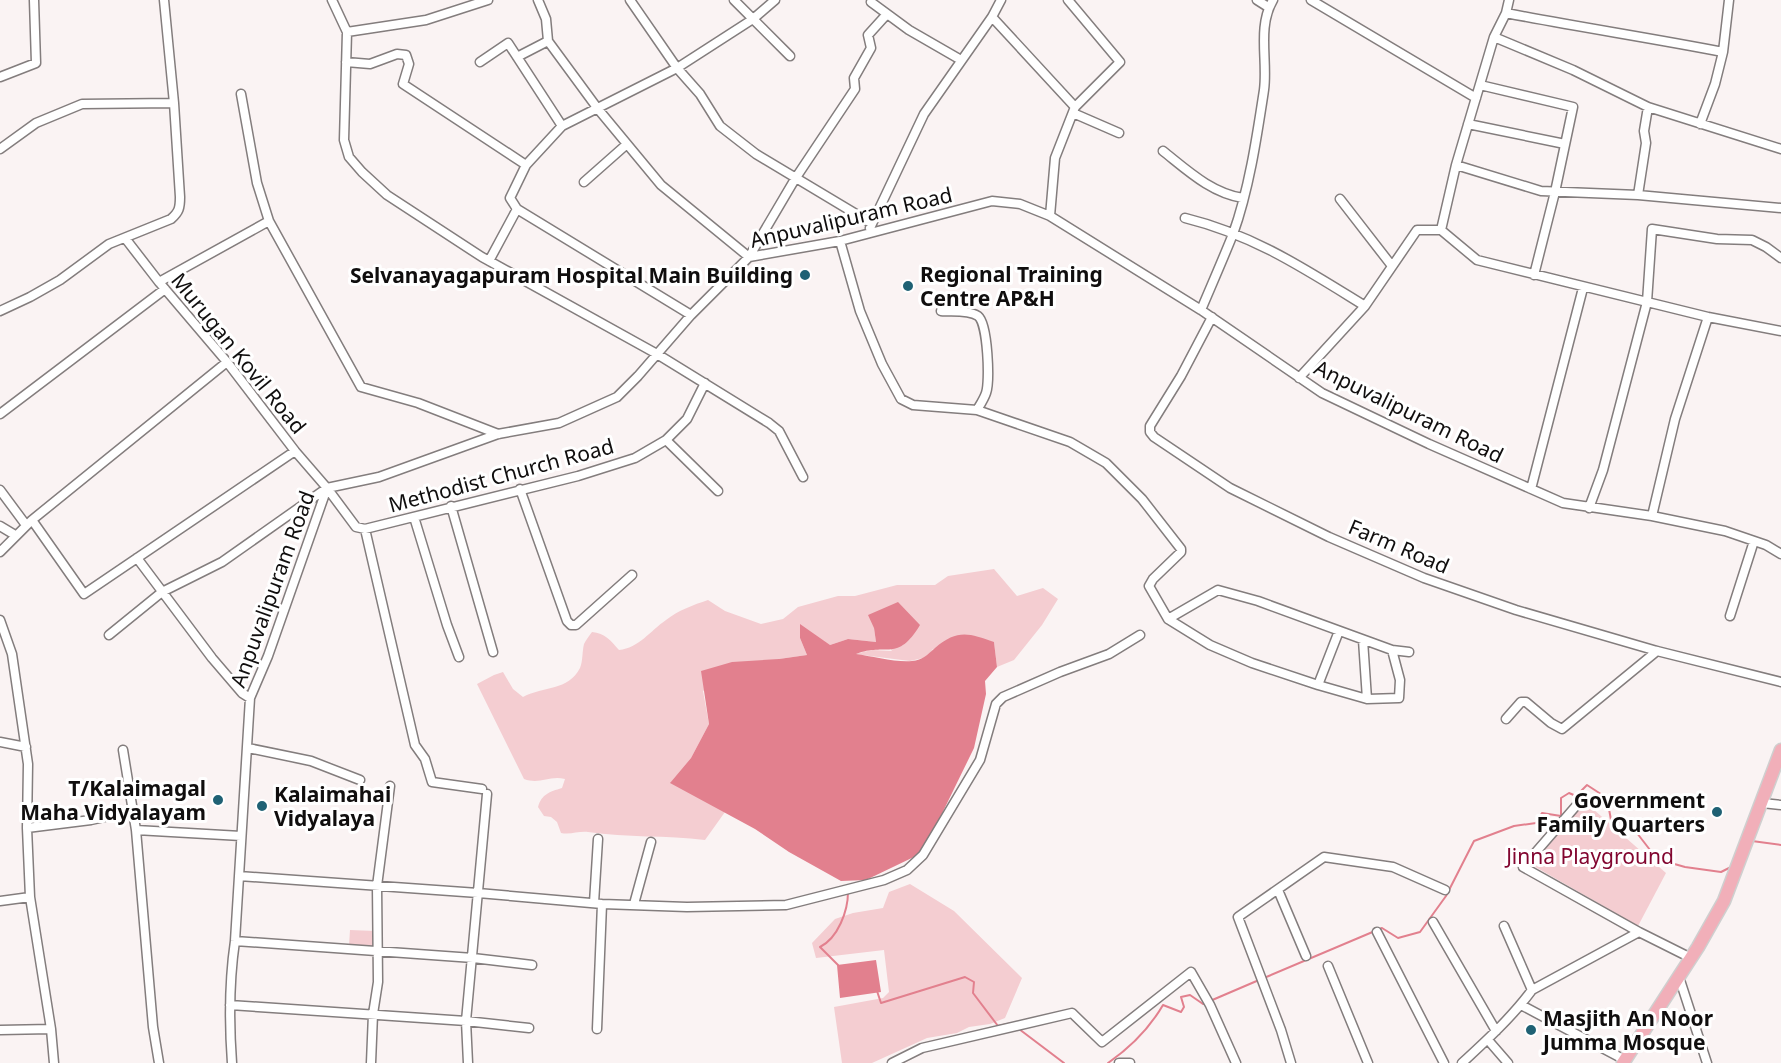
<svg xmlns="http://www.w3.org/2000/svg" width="1781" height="1063" font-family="'Noto Sans',sans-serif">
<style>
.green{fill:#f4cdd1}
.water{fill:#e2808e}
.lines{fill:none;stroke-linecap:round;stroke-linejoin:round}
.stream{stroke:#e2808e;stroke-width:2}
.minor-casing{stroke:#837d7d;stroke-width:11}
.primary-casing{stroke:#cfcfcf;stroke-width:15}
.minor{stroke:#fff;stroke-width:8}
.primary{stroke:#f1afb9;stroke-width:12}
.poi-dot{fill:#1f6174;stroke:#fff;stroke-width:2}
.labels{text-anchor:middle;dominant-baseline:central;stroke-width:6;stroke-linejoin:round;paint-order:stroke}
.street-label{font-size:21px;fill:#100e0e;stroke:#fff}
.poi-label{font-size:21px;font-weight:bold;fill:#100e0e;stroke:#fff;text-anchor:start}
.park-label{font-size:21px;fill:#820630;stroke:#fff}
</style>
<rect width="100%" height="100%" fill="#faf3f3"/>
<path class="green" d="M994,569L1017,596L1043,588L1058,599L1042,625L1014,660L997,667L994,642L933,649L927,657L910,661L854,654L872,650L892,651L874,628L876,642L848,639L830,645L800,638L807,655L779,659L703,691L709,724L691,758L671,782L725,812L705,840C666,835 627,838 588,832C578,831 571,835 561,833L557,822L551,817L544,816L538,807C542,794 549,792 562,788L565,779C549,775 540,785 524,779L477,684L494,675L503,672L513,689L523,697C544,686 568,691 580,668C583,661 582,652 584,644C586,640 589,636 592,632C605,633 611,641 619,650C639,648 650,631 666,620C679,610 693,605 708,600L725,611L761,624L783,619L798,607L838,596H855L897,585H935L948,576Z
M1585,802L1666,873L1638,926L1532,865Z
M910,884L954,911L1022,978L1005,1018L990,1024L969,1027L957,1033L927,1038L872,1063H842L834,1007L883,998L889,992L884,950L816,958L812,943L835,919L853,913L883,908L889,892Z
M350,930L375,931L374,947L349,946Z"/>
<path class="water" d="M898,602L920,625C897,663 887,642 856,654C871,656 898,663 912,661C923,660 927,655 935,648C957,629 969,633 994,642L997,667L985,681L986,694L974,748L933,832L918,855L866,880L841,881L789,852L755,829L670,783L691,758L709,724L701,671L732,662L779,659L807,655L800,638V624L830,645L848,639L876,642L874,628L868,615Z
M876,960L881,992L840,998L837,965Z"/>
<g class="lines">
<path class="stream" d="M1752,841L1781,845
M838,965L820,947C838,938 848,911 848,892
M1264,978L1382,928L1398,938L1420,932L1446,896L1474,841L1514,826L1536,823L1542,813L1561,816V798L1569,793L1576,796L1587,785L1607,798L1611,820L1630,824L1657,859L1685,867L1721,872L1731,867
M877,991L881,1003L965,977L974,982L973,993L998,1026L1012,1023
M1019,1029L1064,1063
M1108,1063C1131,1047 1149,1029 1163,1005L1181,1012L1184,1007L1181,997L1190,995L1203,1004L1259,980"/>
<g class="minor-casing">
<path id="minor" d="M332,0L347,32L344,140L349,157L362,172L387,195L482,257L657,354L769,423L779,431L803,477
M538,0L546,19L548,41L598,109L661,185L749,257L795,179L855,89L854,78L871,48L868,35L887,14
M630,0L677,68L700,94L720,126L756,154L871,223
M734,0L790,56
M1257,0L1268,7
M1311,0L1476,98
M871,2L909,30L961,60
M1506,13C1578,27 1651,38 1723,52
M992,17L1075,107
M347,32L426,20L488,0
M1494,37L1573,70L1648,107L1781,149
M517,57L548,41
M346,62L370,64L397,54L406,55L409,64L403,84L526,165
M480,62L508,43L562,126
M0,77L36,63L34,0
M1480,85L1573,107L1555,192L1534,275
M241,94L257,183L269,221L361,387L418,403L498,434
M1073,113L1119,133
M1468,124L1565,144
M1700,124L1715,84L1723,52L1729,0
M0,149L36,123L82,104L174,103
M1163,151C1187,170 1211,193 1243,198
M1456,165L1541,191L1638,195L1781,208
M584,182L627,144
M1638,195L1646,143L1644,131L1648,107
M1340,199L1392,266
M1050,216L1055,158L1075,107L1120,62L1068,0
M1185,218C1254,235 1305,269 1365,306
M870,228L924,114L992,17L1001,0
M1441,230L1456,165L1494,37L1506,13L1509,0
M125,238L159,282L227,362L295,451L327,488L356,527L365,529L578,476L635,458L666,440L687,419L705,383
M840,241L860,311L882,364L901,399L913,405L977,410L1070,442L1106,463L1142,499L1181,549V552L1153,579L1149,586L1168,619L1218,590L1258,601L1392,650L1409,652
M489,261L517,209
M159,282L269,221
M1201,310C1212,284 1223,259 1233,234C1249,190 1257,136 1264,90C1268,61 1257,27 1273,0
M0,311L30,297L60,280L109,244L171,219C179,212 180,208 180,197L174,103L164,0
M941,311C952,312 969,310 978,316C988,324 990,382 986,393C984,399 980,405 977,410
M691,315L517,209L510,198L526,165L562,126L677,68L753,19L775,0
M1212,317L1181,376L1150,426V432L1154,437L1230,488L1329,537L1424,578L1516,610L1657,651L1781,682
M1299,378L1365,306L1417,230H1441L1477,260L1708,317L1781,331
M0,414L165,289
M666,440L718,491
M520,489L567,621L571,625H576L632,575
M1531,489L1583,288
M0,490L26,525
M451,506L493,652
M1589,508L1603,470L1647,302L1652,229L1717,239L1752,240L1766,247L1781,258
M1652,516L1675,419L1708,317
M414,517L447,625L459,657
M32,520L84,594L295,451
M0,526L15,535
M365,529L415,745L425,759L432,782L482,789
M0,552L32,520L227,362
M137,558L212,658L242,693L250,698
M1730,616L1754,541
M1168,619L1210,645L1252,663L1318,685
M0,620L12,654L28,764L27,828L30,897L51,1029L54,1063
M1339,631L1318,685L1367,699
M109,635L162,592L222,562L327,488
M1363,640L1367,699L1399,698L1400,680L1392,650
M1506,719L1521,702H1526L1551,723L1562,729L1657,651
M0,742L26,747
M248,748L311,761L360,780
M123,750L136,830L153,1027L159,1063
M1582,799L1523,867L1639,932
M1762,803L1781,805
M27,828L91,820L132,811
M136,830L241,836
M239,876L478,893L602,904L687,907L786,905L884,880L907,870L923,855L980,760L996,704L1003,697L1060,672L1109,654L1140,635
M1278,890L1306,956
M0,901L30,897
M594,903L598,839
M634,904L651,842
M1433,922L1496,1031
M1504,926L1532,990
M1377,932L1444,1063
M235,941L473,958L532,965
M1328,966L1368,1063
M1679,977L1707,1063
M230,1005L466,1021L529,1028
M1521,1005L1625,1060
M597,1029L602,904
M0,1030L51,1029
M1488,1040L1508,1063
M232,1063C229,1022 229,982 235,941L250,698L268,656L327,488L379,477L498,434L559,423L617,397L638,376L691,315L749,257L840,241L992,201L1020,204L1050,216L1201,310L1322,393L1429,444L1563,503L1652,516L1725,531L1766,545L1781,554
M371,1063L373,1014L378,982L377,886L390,786
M468,1063L466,1021L487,794
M892,1063L922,1048L1072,1013L1102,1042L1191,972L1210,1005L1236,1063
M1119,1063H1130
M1291,1063L1281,1030L1238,917L1324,857L1393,867L1445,890
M1462,1063C1487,1040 1512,1017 1532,990L1639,932L1691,958"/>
</g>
<g class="primary-casing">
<path id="primary" d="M1623,1063L1698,947L1724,901L1781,750"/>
</g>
<use href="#minor" class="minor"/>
<use href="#primary" class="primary"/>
</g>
<g class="poi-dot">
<circle cx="805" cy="275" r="6"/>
<circle cx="908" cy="286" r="6"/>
<circle cx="218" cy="800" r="6"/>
<circle cx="262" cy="806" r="6"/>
<circle cx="1717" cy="812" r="6"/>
<circle cx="1531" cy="1030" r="6"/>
</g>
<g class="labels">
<g class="street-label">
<text transform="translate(851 217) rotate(-13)">Anpuvalipuram Road</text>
<text transform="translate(239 353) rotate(51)">Murugan Kovil Road</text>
<text transform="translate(1409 411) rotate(26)">Anpuvalipuram Road</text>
<text transform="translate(501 475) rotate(-15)">Methodist Church Road</text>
<text transform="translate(1399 546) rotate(23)">Farm Road</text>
<text transform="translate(272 589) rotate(-70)">Anpuvalipuram Road</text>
</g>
<g class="poi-label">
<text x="920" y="274">Regional Training<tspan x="920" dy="24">Centre AP&amp;H</tspan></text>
<text x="793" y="275" text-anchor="end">Selvanayagapuram Hospital Main Building</text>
<text x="206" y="788" text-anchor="end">T/Kalaimagal<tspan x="206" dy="24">Maha Vidyalayam</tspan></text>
<text x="274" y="794">Kalaimahai<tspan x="274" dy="24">Vidyalaya</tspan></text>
<text x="1705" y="800" text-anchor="end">Government<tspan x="1705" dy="24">Family Quarters</tspan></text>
<text x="1543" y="1018">Masjith An Noor<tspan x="1543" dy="24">Jumma Mosque</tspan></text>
</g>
<g class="park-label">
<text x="1590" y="856">Jinna Playground</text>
</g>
</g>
</svg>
